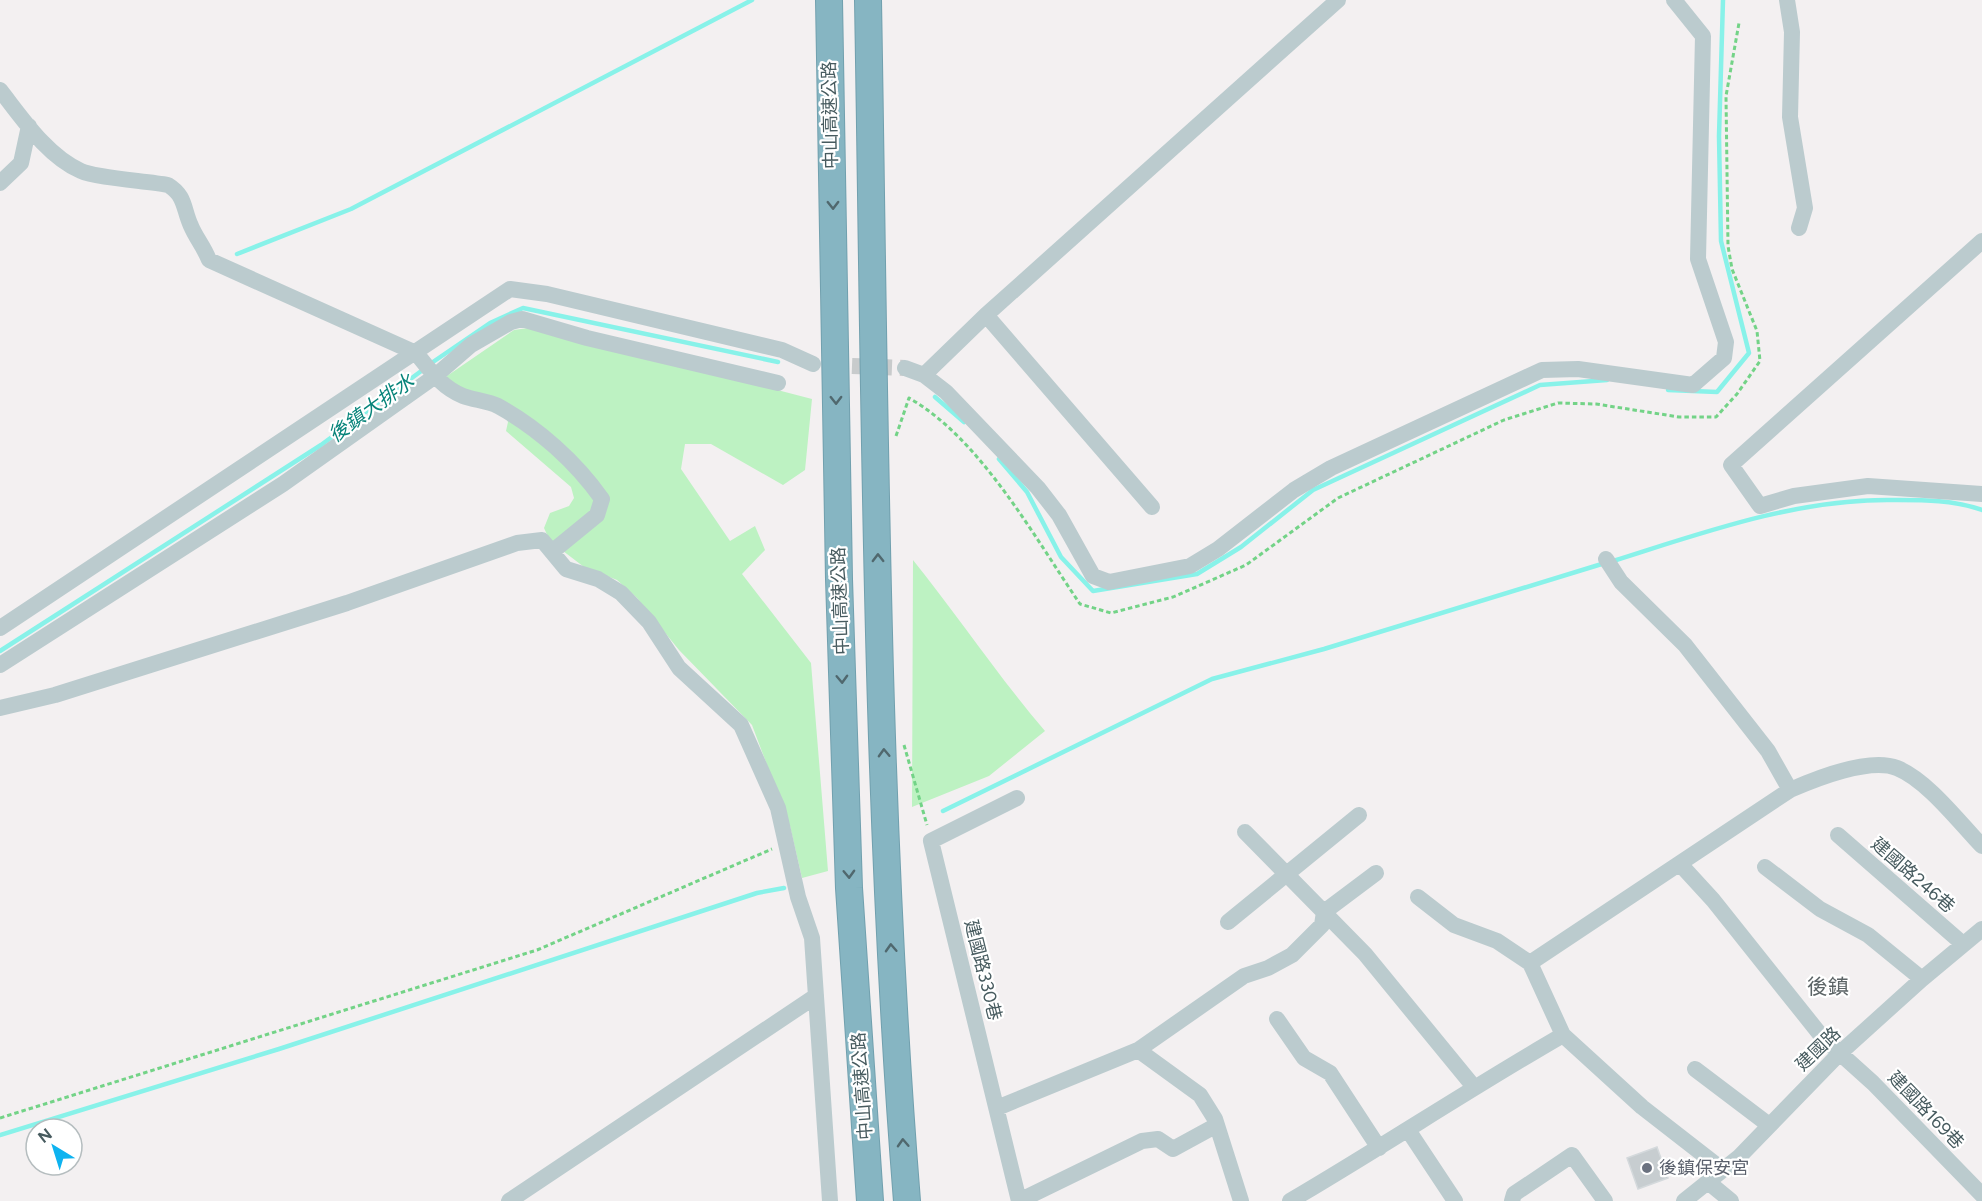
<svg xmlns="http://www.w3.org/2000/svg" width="1982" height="1201" font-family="Figtree,'Noto Sans TC',sans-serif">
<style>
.green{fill:#bdf2c2}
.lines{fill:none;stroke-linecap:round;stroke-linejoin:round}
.stream{stroke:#88f2e9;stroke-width:4.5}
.building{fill:#c7cdd0;stroke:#d4d9dc;stroke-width:1.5}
.minor-tunnel{stroke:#c8cbcc;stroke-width:16;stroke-dasharray:16 8;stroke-linecap:butt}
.highway-casing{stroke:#71a0ae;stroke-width:28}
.path{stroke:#73d387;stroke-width:3;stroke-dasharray:4.5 3;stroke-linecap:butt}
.minor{stroke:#bbcbce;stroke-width:16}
.highway{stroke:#86b5c2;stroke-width:26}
.oneway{stroke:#50686e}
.worship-dot{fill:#6b7280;stroke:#fff;stroke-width:2}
.labels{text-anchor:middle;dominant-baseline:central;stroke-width:4.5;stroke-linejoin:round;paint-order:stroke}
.street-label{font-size:18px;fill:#475b5f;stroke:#fff}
.worship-label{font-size:18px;fill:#5b616d;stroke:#fff;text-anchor:start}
.water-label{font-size:20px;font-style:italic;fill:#07847a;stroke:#fff}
.quarter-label{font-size:21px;fill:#5c6466;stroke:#fff}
</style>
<rect width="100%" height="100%" fill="#f3f0f1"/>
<path class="green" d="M535,327L812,399L805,470L783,485L711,444H685L681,469L730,541L755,526L765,550L742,574L811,663L828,871L802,878L790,826L752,725L679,650L637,598L617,580L584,567L550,541L544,528L550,513L569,506L574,498L571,487L506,431L508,422L503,411L444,378L514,330Z
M913,560C958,616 998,676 1045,731L989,776L912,807Z"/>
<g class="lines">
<path class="stream" d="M237,254L351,209L752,0
M430,364L490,323L523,308L778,362
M1668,390L1717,392L1749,353L1721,241L1719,136L1723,0
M935,397L964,422
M999,459L1027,492L1061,557L1093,591L1197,574L1241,547L1313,490L1540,385L1607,380
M1613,561C1702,533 1793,500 1887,500C1919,500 1952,499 1982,510
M0,651L321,445L424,369
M943,811L1212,679L1324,649L1605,563
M0,1135L279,1049L757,893L784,888"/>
</g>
<path class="building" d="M1657,1147L1668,1178L1638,1189L1627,1158Z"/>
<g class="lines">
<path class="minor-tunnel" d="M828,365L905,368"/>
<g class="highway-casing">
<path id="highway" d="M829,0L839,579L849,888L870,1201
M868,0C875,400 875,802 907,1201"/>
</g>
<path class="path" d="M896,436L909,398C980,438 1035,538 1080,604L1111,613L1173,597L1246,565L1338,498L1504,420L1558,403L1596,404L1679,417H1716L1737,394L1760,361L1757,331L1732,269L1728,246L1726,96L1739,23
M904,745L927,825
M0,1118L537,950L772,849"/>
<path class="minor" d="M1787,0L1792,32L1790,117L1805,208L1799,228
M0,90C22,118 47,156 81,171C96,178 147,181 168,185C186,196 183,209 191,226C196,238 204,247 209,260L416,353C429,369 442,388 463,396C474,400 488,401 498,406C538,428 576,462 602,499L597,515L553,551
M0,183L21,163L29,126
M1982,241L1731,465L1760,506L1794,496L1868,486L1982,494
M986,315L1152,507
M905,368L924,375L946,392L1038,488L1059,515L1093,576L1109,582L1190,566L1218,549L1294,490L1331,468L1542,370L1578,369L1693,385L1724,358L1726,342L1698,259L1703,36L1674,0
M924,375L986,315L1338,0
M1606,559L1621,582L1685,645L1768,751L1790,790
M0,628L510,289L547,294L782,350L813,364
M0,665L283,484L434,377L471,345L511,322L522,319L587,338L778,383
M0,708L55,695L347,603L517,543L542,540L566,569L598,579L621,593L649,622L679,668L741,725L778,808L798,897L812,938L830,1201
M1017,798L931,841L1019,1201
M1245,832L1365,954L1474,1087
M1838,835L1963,944
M1680,864L1713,900L1823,1038L1873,1083L1982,1195
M1765,867L1820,909L1868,935L1922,979
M1418,897L1454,925L1497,941L1530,963
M1228,922L1359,815
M1277,1019L1304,1058L1330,1073L1379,1148
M1138,1050L1200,1095L1215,1119L1241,1201
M1695,1069L1769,1125
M997,1108L1138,1050L1244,976L1268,968L1292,955L1322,925L1324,912L1376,873
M1408,1130L1455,1201
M1723,1170L1642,1107L1563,1035L1530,963L1790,790C1815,779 1870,757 1897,768C1927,780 1959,822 1982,846
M1708,1182L1731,1201
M509,1201L816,996
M1019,1201L1142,1141L1158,1139L1173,1149L1217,1125
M1290,1201C1382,1147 1471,1088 1563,1035
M1512,1201L1514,1194L1572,1155L1605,1201
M1684,1201L1739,1157L1840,1053L1922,979L1982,929"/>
<use href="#highway" class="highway"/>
</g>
<defs><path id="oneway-chevron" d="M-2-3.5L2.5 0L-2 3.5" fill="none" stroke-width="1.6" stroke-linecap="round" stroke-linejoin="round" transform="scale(1.5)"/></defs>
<g class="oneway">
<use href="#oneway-chevron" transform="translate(833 205) rotate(89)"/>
<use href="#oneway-chevron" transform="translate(836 400) rotate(89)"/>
<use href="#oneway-chevron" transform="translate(878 558) rotate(-91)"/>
<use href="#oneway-chevron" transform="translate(842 679) rotate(88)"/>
<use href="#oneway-chevron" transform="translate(884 753) rotate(-92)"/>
<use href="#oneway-chevron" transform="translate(849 874) rotate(88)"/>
<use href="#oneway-chevron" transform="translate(891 948) rotate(-93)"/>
<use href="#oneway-chevron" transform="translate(903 1143) rotate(-93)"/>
</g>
<circle class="worship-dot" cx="1647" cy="1168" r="6"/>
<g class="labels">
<g class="street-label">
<text transform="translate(830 115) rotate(-91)">中山高速公路</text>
<text transform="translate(840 601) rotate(-92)">中山高速公路</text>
<text transform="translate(1913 875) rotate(41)">建國路246巷</text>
<text transform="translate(983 970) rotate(76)">建國路330巷</text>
<text transform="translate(1818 1049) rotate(-44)">建國路</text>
<text transform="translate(862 1086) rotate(-94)">中山高速公路</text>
<text transform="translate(1926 1110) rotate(46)">建國路169巷</text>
</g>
<g class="worship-label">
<text x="1659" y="1168">後鎮保安宮</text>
</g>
<g class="water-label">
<text transform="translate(371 408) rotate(-36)">後鎮大排水</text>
</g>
<g class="quarter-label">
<text x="1828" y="986">後鎮</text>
</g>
</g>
<g transform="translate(54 1147) rotate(322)"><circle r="28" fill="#ffffff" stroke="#b5bdbf" stroke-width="1.5"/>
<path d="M0-4.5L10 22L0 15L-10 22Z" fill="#0eb3f0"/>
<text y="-9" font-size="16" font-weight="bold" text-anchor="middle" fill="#475b5f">N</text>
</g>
</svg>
